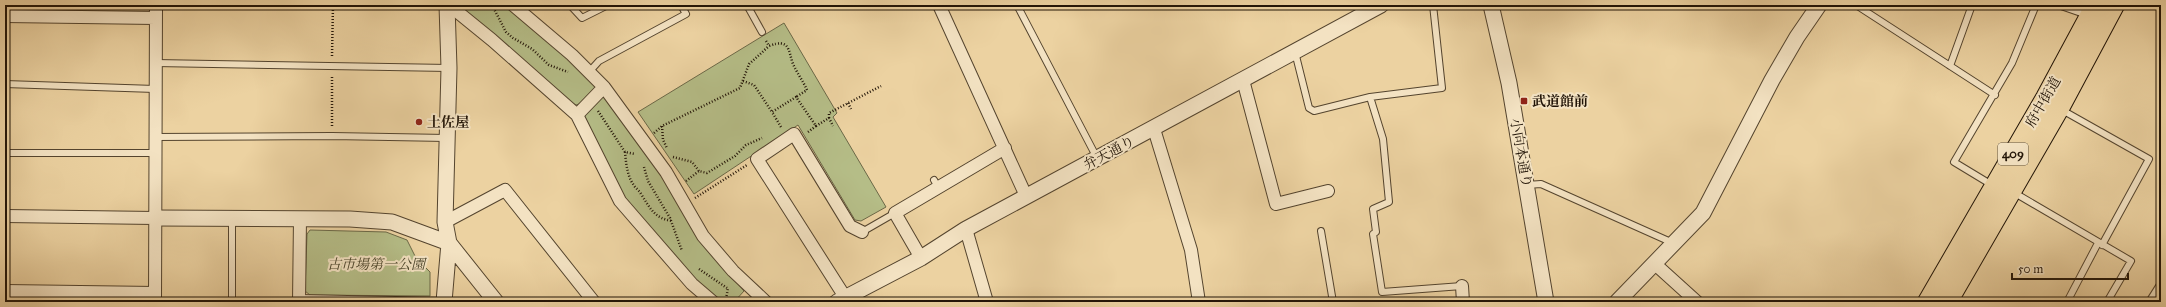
<svg xmlns="http://www.w3.org/2000/svg" width="2166" height="307" font-family="'IM FELL Great Primer','Noto Serif JP',serif">
<style>
.green{fill:#b5bd87;stroke:#6b6847}
.lines{fill:none;stroke-linecap:round;stroke-linejoin:round}
.service-casing{stroke:#54442e;stroke-width:8}
.minor-casing{stroke:#54442e;stroke-width:14}
.tertiary-casing{stroke:#54442e;stroke-width:17}
.trunk-casing{stroke:#211407;stroke-width:22}
.path{stroke:#211407;stroke-width:2.5;stroke-dasharray:1 2;stroke-linecap:butt}
.service{stroke:#f3e2c2;stroke-width:6}
.minor{stroke:#f3e2c2;stroke-width:12}
.tertiary{stroke:#f3e2c2;stroke-width:15}
.trunk{stroke:#ecd2a1;stroke-width:20}
.poi-dot{fill:#8f2418;stroke:#f3e2c2;stroke-width:1.5}
.labels{text-anchor:middle;dominant-baseline:central;stroke-width:4;stroke-linejoin:round;paint-order:stroke}
.shield{fill:#f3e2c2;stroke:#60523f;stroke-width:1}
.shield-label{font-size:13px;font-weight:bold;fill:#211407}
.poi-label{font-size:14px;font-weight:bold;fill:#211407;stroke:#f3e2c2;text-anchor:start}
.street-label{font-size:14px;fill:#211407;stroke:#f3e2c2}
.park-label{font-size:14px;font-style:italic;fill:#4d472d;stroke:#f3e2c2}
</style>
<rect width="100%" height="100%" fill="#ecd2a1"/>
<filter id="stains"><feTurbulence type="fractalNoise" baseFrequency=".005" numOctaves="4"/><feColorMatrix values="0 0 0 0 .2 0 0 0 0 .09 0 0 0 0 .02 0 0 0 .5 -.17"/></filter>
<radialGradient id="worn" r=".72"><stop offset=".6" stop-color="#630" stop-opacity="0"/><stop offset="1" stop-color="#630" stop-opacity=".3"/></radialGradient>
<path class="green" d="M458,5H506L566,56L597,87L582,103L576,105L570,102Z
M784,23L837,113L833,117L886,207L861,221L855,220L798,125L694,194L638,112Z
M604,95L664,178L699,238L744,291L734,302H720L696,280L624,198L584,115Z
M310,230L386,232L407,240L416,258L430,272V296L310,295L305,291L307,234Z"/>
<g class="lines">
<g class="service-casing">
<path id="service" d="M570,5L582,18L608,5
M747,5L762,32
M1017,5L1097,158
M1433,5L1442,88L1370,97L1383,139L1389,202L1373,209L1376,232L1373,234L1382,292L1462,286
M1856,5L1995,95
M2058,5L2087,15
M1295,52L1309,108L1314,111L1370,97
M155,63L449,68
M1950,66L1972,5
M589,72L599,61L686,14L681,5
M5,84L155,89
M2062,110L2149,159L2102,245
M155,137L332,136L447,138
M5,153H155
M934,180L938,187
M1527,185L1541,184L1673,243
M1992,185L1954,162L2012,63L2036,5
M2013,192L2131,261L2107,302
M1321,231L1333,302
M862,232L895,213
M299,298L444,301
M232,302V219
M2067,302L2098,243
M2149,302L2161,283"/>
</g>
<g class="minor-casing">
<path id="minor" d="M449,5L492,40L577,115L620,201L692,284L713,302
M513,5L572,55L604,87L666,172L703,236L733,271L766,302
M939,5L1026,196
M5,16L156,18
M1243,80L1276,204L1328,191
M577,115L604,87
M1154,129L1191,250L1199,302
M5,216L155,218
M445,222L505,190L594,302
M966,229L987,302
M921,258L895,213L1005,148
M1655,264L1697,302
M1462,286L1463,302
M5,291L155,293
M845,297L757,159L794,134L850,226L862,232
M155,302L156,5
M299,302L300,219"/>
</g>
<g class="tertiary-casing">
<path id="tertiary" d="M1491,5L1509,83L1546,302
M155,218L350,219L392,222L449,243L496,302
M444,302L449,243L445,222L449,68L447,5
M837,302L921,258L966,229L1381,5
M1617,302L1703,213L1772,80L1797,37L1819,5"/>
</g>
<g class="trunk-casing">
<path id="trunk" d="M1928,302L2046,98L2096,5
M1947,302L2059,108L2114,5"/>
</g>
<path class="path" d="M492,5L506,32L513,38L532,49L549,65L568,72
M766,41L769,46C790,38 788,50 793,64C797,73 803,81 807,90L796,97
M332,56L333,5
M743,81L754,85L772,112
M848,103L851,109
M598,111L625,152L635,154
M829,118V113L881,86
M332,126V75
M662,126L663,140L667,148
M781,127L772,112L796,97L816,126L829,118L833,126
M808,132L816,126
M654,133L662,126L740,88L749,64L769,46
M625,152C626,163 627,175 633,184C635,188 639,190 641,194C650,208 654,218 672,221
M673,157L692,162L699,171
M644,167L648,181L670,218L682,251
M686,181L699,171L707,173L735,156L746,145L762,138
M695,198L747,165
M699,269L727,288
M726,299L728,288"/>
<use href="#service" class="service"/>
<use href="#minor" class="minor"/>
<use href="#tertiary" class="tertiary"/>
<use href="#trunk" class="trunk"/>
</g>
<g class="poi-dot">
<rect x="1520" y="97" width="8" height="8" rx="2"/>
<circle cx="419" cy="122" r="4"/>
</g>
<g class="labels">
<rect class="shield" x="1998" y="143" width="30" height="22" rx="3"/>
<g class="shield-label">
<text x="2013" y="154">409</text>
</g>
<g class="poi-label">
<text x="1532" y="101">武道館前</text>
<text x="427" y="122">土佐屋</text>
</g>
<g class="street-label">
<text transform="translate(2043 102) rotate(-60)">府中街道</text>
<text transform="translate(1109 153) rotate(-28)">弁天通り</text>
<text transform="translate(1521 153) rotate(80)">小向本通り</text>
</g>
<g class="park-label">
<text x="376" y="264">古市場第一公園</text>
</g>
</g>
<rect width="2166" height="307" fill="none" stroke="#ecd2a1" stroke-width="20"/>
<rect x="6" y="6" width="2154" height="295" fill="none" stroke="#211407" stroke-width="2"/>
<rect x="10" y="10" width="2146" height="287" fill="none" stroke="#211407"/>
<path d="M2012 273v6h116v-6" fill="none" stroke="#211407" stroke-width="2"/>
<text x="2018" y="273" font-size="12" fill="#211407" stroke="#f3e2c2" stroke-width="3" paint-order="stroke">50 m</text>
<rect width="100%" height="100%" filter="url(#stains)"/>
<rect width="100%" height="100%" fill="url(#worn)"/>
</svg>
